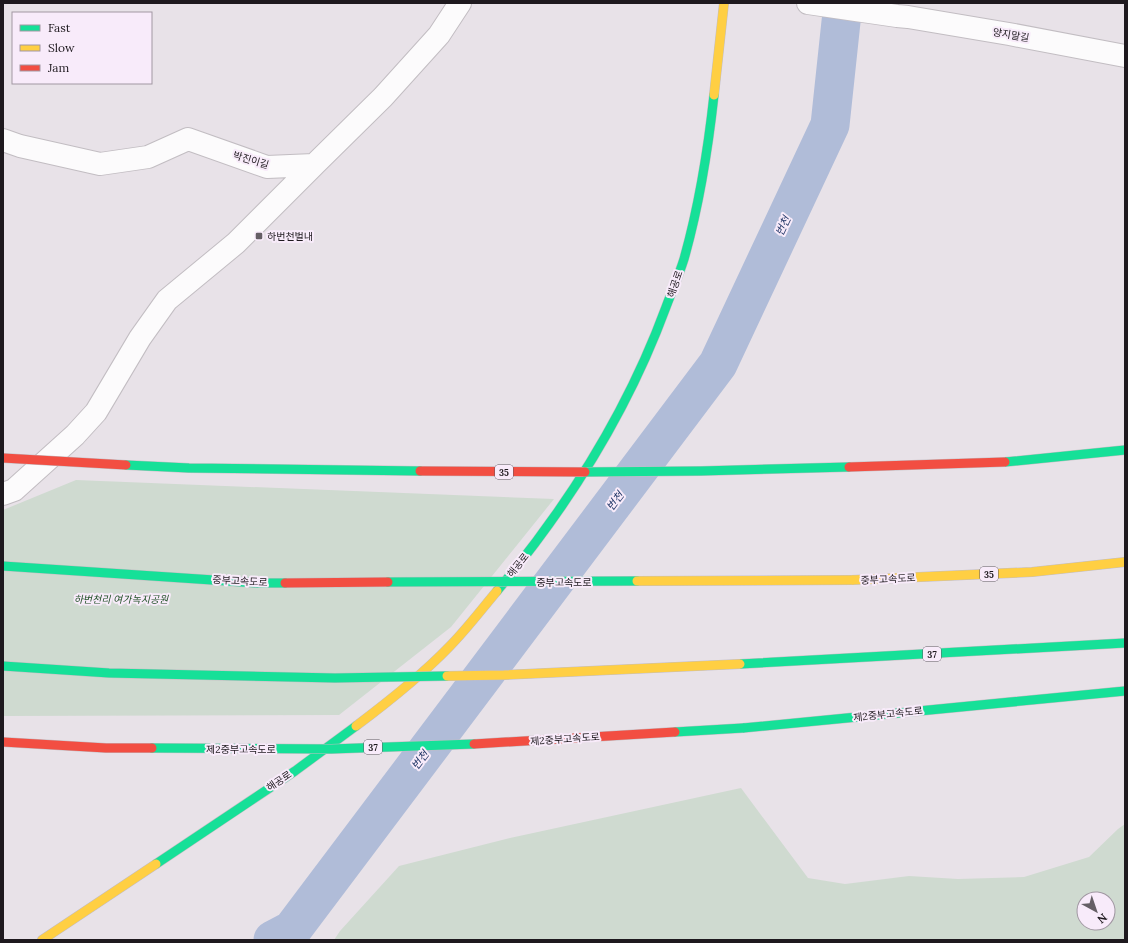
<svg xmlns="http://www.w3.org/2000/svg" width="1128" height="943" font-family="Lora,'Noto Sans KR',serif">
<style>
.green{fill:#cfdad0;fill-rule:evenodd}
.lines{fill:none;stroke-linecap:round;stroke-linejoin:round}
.river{stroke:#b0bcd8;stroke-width:39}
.street-casing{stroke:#c2bdc2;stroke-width:24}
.fast-casing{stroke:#c2bdc2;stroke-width:10}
.slow-casing{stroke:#c2bdc2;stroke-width:10}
.street{stroke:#fcfbfc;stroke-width:22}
.fast{stroke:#16e098;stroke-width:9}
.slow{stroke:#ffcf43;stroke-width:9}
.fast-bridge-casing{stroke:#c2bdc2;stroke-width:10;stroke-linecap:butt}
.slow-bridge-casing{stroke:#c2bdc2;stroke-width:10;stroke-linecap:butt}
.jam-bridge-casing{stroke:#c2bdc2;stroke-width:10;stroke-linecap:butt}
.fast-bridge{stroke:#16e098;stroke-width:9}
.slow-bridge{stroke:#ffcf43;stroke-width:9}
.jam-bridge{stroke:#f24e42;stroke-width:9}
.poi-dot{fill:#655f65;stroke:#f8ebfa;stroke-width:1.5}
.labels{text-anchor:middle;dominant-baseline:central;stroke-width:4;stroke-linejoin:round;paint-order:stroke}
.shield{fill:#f8ebfa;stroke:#5f5860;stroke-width:1}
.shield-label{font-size:9px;font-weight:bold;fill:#1e191e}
.street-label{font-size:10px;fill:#1e191e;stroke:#f8ebfa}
.poi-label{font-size:10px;fill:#1e191e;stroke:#f8ebfa;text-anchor:start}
.park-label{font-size:10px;font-style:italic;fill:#1e4f24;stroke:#f8ebfa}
.water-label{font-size:11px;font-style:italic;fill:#223767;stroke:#f8ebfa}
</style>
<rect width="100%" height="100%" fill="#e8e2e8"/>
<path class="green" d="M76,480L554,499L451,627L339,715L3,716V510Z
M741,788L808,878L845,884L909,876L958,879L1024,877L1089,857L1118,829L1125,824V940H334L340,931L399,866L510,838ZM1084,899H1108V923H1084Z"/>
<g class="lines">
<path class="river" d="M273,940L292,930L718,364L830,125L843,3"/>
<g class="street-casing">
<path id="street" d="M808,3L897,16L908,17L1009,34L1125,56
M3,140L20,146L100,164L148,157L188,139L267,167L314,165L383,97L439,35L460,3
M3,494L14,490L75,435L96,412L140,338L167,300L236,243L314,165"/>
</g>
<g class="fast-casing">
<path id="fast" d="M1005,462L1125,450
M497,591C569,505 627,413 666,307C672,291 679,275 684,259C699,206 708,150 714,95
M740,664L1125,643
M743,728L1125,691
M156,864L295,771L356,726"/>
</g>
<g class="slow-casing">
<path id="slow" d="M714,95L724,3
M852,580L1032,572L1125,562
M356,726C388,702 421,676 449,647C466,630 481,610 497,591
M42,940L156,864"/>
</g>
<use href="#street" class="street"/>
<use href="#fast" class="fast"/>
<use href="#slow" class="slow"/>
<g class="fast-bridge-casing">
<path id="fast-bridge" d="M126,465L189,468L420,471
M585,472L701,471L849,467
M3,566L258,583H285
M388,582L637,581
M3,666L109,673L335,678L447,676
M675,732L743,728
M152,748L331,749L474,744"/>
</g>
<g class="slow-bridge-casing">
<path id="slow-bridge" d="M637,581L852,580
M447,676L504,675L740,664"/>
</g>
<g class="jam-bridge-casing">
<path id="jam-bridge" d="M3,458L126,465
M849,467L1005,462
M420,471L585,472
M285,583L388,582
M3,742L106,748H152
M474,744L675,732"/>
</g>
<use href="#fast-bridge" class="fast-bridge"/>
<use href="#slow-bridge" class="slow-bridge"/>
<use href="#jam-bridge" class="jam-bridge"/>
</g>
<rect class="poi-dot" x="255" y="232" width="8" height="8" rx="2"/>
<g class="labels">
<g class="shield">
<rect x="495" y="465" width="18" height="14" rx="3"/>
<rect x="980" y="567" width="18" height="14" rx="3"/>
<rect x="923" y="647" width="18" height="14" rx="3"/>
<rect x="364" y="740" width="18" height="14" rx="3"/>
</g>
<g class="shield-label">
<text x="504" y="472">35</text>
<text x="989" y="574">35</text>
<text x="932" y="654">37</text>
<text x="373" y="747">37</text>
</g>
<g class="street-label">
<text transform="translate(1011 35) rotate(10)">양지말길</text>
<text transform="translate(251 160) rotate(17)">박진이길</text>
<text transform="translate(675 284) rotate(-71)">해공로</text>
<text transform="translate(518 565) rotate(-51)">해공로</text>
<text transform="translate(888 579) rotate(-3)">중부고속도로</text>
<text transform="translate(240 581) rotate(3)">중부고속도로</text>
<text x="564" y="582">중부고속도로</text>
<text transform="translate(888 714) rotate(-6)">제2중부고속도로</text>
<text transform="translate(565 739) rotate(-4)">제2중부고속도로</text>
<text x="241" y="749">제2중부고속도로</text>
<text transform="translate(279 781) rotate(-34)">해공로</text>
</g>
<g class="poi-label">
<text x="267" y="236">하번천벌내</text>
</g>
<g class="park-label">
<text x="121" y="599">하번천리 여가녹지공원</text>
</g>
<g class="water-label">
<text transform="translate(783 226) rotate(-65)">번천</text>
<text transform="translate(615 501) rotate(-53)">번천</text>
<text transform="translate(420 760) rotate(-53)">번천</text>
</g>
</g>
<rect width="1128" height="943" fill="none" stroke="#1e191e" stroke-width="8"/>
<rect x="12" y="12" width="140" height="72" fill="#f8ebfa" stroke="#a197a2"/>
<rect x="20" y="25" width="20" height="6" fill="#16e098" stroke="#a197a2"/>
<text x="48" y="32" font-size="12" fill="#1e191e">Fast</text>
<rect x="20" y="45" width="20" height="6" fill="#ffcf43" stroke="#a197a2"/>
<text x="48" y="52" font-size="12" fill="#1e191e">Slow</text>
<rect x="20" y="65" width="20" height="6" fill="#f24e42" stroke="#a197a2"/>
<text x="48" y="72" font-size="12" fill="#1e191e">Jam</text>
<g transform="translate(1096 911) rotate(140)"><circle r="19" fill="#f8ebfa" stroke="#a197a2"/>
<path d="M0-3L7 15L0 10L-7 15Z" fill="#655f65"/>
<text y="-6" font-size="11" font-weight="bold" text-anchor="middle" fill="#1e191e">N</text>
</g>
</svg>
